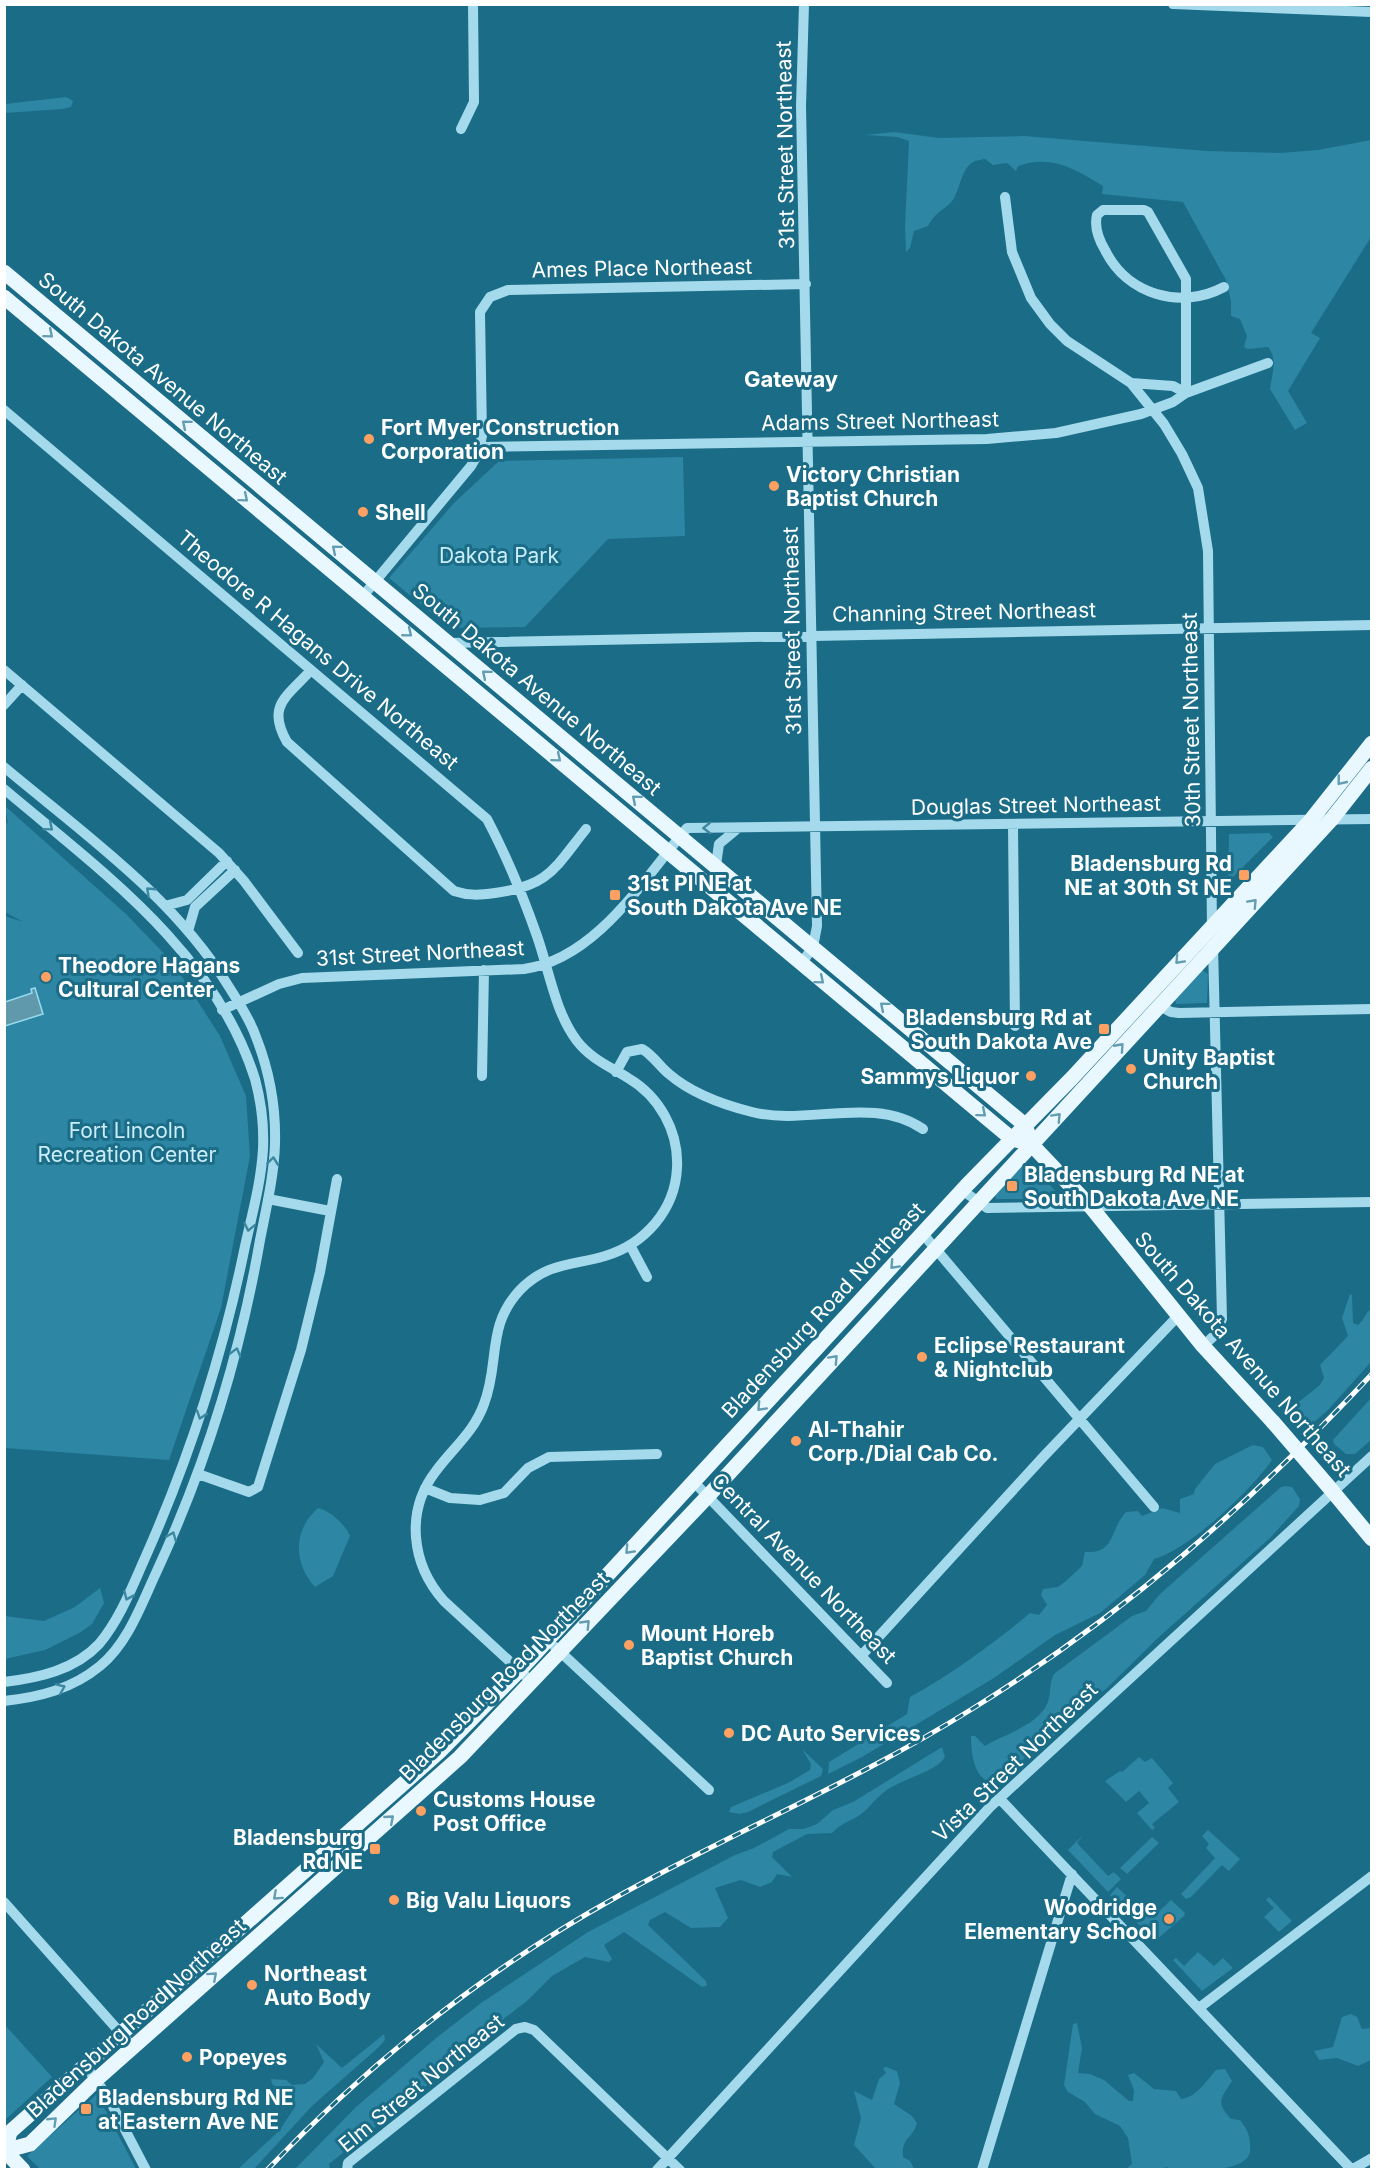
<svg xmlns="http://www.w3.org/2000/svg" width="1376" height="2174" font-family="Inter,sans-serif">
<style>
.green{fill:#2c86a4}
.water{fill:#6199ac;stroke:#97daee;stroke-width:1.5}
.lines{fill:none;stroke-linecap:round;stroke-linejoin:round}
.minor{stroke:#a4daec;stroke-width:10}
.major{stroke:#e9f8ff;stroke-width:15}
.rail-casing{stroke:#fff;stroke-width:5}
.rail{stroke:#1b6c87;stroke-width:3;stroke-dasharray:9;stroke-linecap:butt}
.major-bridge{stroke:#e9f8ff;stroke-width:15}
.oneway{stroke:#639db1}
.oneway2{stroke:#3d88a0}
.poi-dot{fill:#fda061;stroke:#1b6c87;stroke-width:2}
.labels{text-anchor:middle;dominant-baseline:central;stroke-width:6;stroke-linejoin:round;paint-order:stroke}
.street-label{font-size:21px;fill:#fff;stroke:#1b6c87}
.poi-label{font-size:21px;font-weight:bold;fill:#fff;stroke:#1b6c87;text-anchor:start}
.park-label{font-size:21px;fill:#c9edf9;stroke:#1b6c87}
.neighbourhood-label{font-size:22px;font-weight:bold;fill:#fff;stroke:#1b6c87}
</style>
<rect width="100%" height="100%" fill="#1b6c87"/>
<path class="green" d="M66,97L73,101L71,107L62,109L5,113V104Z
M894,132L939,138L1024,136L1207,151L1280,153L1318,150L1371,140V237L1311,333L1320,338L1288,391L1307,423L1295,430L1270,389C1272,374 1278,359 1268,347L1248,349L1244,347L1247,336L1240,319L1231,316V301L1226,280L1183,202L1102,194L1103,186C1076,169 1050,154 1018,166L1016,171L1007,163L993,165L985,159L975,161C961,168 961,186 954,198C948,209 937,209 928,226L914,231L910,248L906,252L905,226L909,141L897,137L865,135Z
M683,457L685,536L608,539L525,627L450,628L389,578L454,503L499,461Z
M5,806L126,914L174,964L220,1036L246,1096L250,1156L221,1308L169,1460L5,1448V916L23,922L5,912L4,819L8,824Z
M1269,833L1273,837L1228,882L1229,834Z
M1202,970L1208,974L1207,1003L1176,1004L1175,999Z
M1028,1165L1036,1169L1058,1194L1057,1199H996L995,1195L1022,1166Z
M1350,1294L1352,1295L1353,1323L1358,1325C1364,1321 1364,1314 1371,1309V1362L1327,1411L1307,1428L1291,1408L1320,1385L1324,1378L1320,1365L1348,1336L1342,1318Z
M1371,1398V1440L1355,1454H1346L1334,1444L1333,1440Z
M1253,1445L1263,1447L1272,1460C1251,1490 1190,1549 1154,1559L1145,1575L1100,1613L1055,1635L994,1678L862,1757L828,1774L829,1762L907,1714L910,1697C951,1674 993,1644 1030,1613L1039,1615L1047,1605L1041,1595L1043,1589L1058,1587L1066,1581L1082,1566L1085,1552C1116,1554 1109,1530 1126,1512L1138,1511L1142,1516L1162,1508L1180,1513V1499L1194,1494L1195,1489L1215,1464Z
M1286,1486L1292,1487L1300,1499L1299,1506L1270,1538L1159,1637L1107,1688L1081,1708L1047,1743L990,1782C973,1777 971,1750 971,1736H975L985,1746C1003,1735 1038,1725 1047,1704C1052,1694 1048,1682 1055,1673L1132,1616L1146,1611L1160,1594L1281,1487Z
M318,1508C329,1510 346,1525 350,1536L333,1576L315,1587C293,1563 293,1530 318,1508Z
M100,1588L104,1603L92,1624L81,1632L45,1650L5,1659V1616L44,1621L75,1607Z
M942,1747L945,1757C937,1771 906,1778 890,1788C880,1794 874,1802 866,1810C856,1820 843,1821 832,1833L807,1834L773,1852L772,1857L792,1877L777,1874L772,1882L760,1887L741,1880L715,1888L728,1918L720,1927L691,1928L665,1912L650,1920L648,1925L706,1981L707,1986L702,1987L624,1932L604,1945L612,1959L609,1962L585,1957L552,1976L527,2001L502,2020L486,2038L329,2164L330,2169H295L356,2107L435,2039L481,2003L588,1932L735,1855L754,1848L789,1829H804L817,1824L833,1810L853,1802Z
M802,1749L823,1769L821,1776L748,1812L739,1814L729,1812L731,1807L788,1783L810,1770L811,1764Z
M1139,1757L1145,1762L1152,1758L1173,1783L1168,1788L1179,1802L1152,1824L1155,1828L1152,1830L1137,1813L1149,1803L1139,1791L1126,1802L1105,1781L1120,1771L1122,1772Z
M1208,1830L1240,1859L1229,1871L1222,1865L1191,1897L1186,1899L1181,1894L1215,1858L1206,1848L1209,1844L1202,1836Z
M1083,1835L1077,1843L1108,1876L1114,1872L1121,1879L1108,1892L1068,1850Z
M1152,1837L1159,1843L1127,1874L1120,1868Z
M1117,1887L1135,1904L1139,1901L1154,1916L1171,1900L1185,1913L1184,1916L1155,1941L1110,1895Z
M1269,1897L1292,1921L1279,1932L1264,1917L1274,1908L1266,1900Z
M1198,1952L1214,1966L1223,1958L1233,1968L1202,1991L1173,1960L1176,1958L1184,1966Z
M1351,2014L1357,2017L1362,2029L1371,2028V2060L1358,2066L1337,2058L1319,2060L1314,2051L1333,2047L1342,2017Z
M1077,2023L1082,2048L1078,2073L1090,2074L1104,2080L1129,2101H1133L1134,2090L1128,2075L1134,2073L1154,2089L1176,2091L1181,2099C1196,2098 1207,2080 1216,2070L1225,2069L1232,2081C1221,2099 1215,2101 1231,2119L1240,2120C1248,2130 1251,2138 1250,2151C1248,2174 1189,2170 1169,2170L1167,2167L1162,2169H1126L1132,2164L1128,2138L1120,2126L1095,2114L1085,2102L1068,2092L1064,2085L1073,2024Z
M5,2025L52,2077L5,2120Z
M384,2034L385,2040L379,2047L312,2106L254,2169H238L279,2131L295,2107L288,2096L272,2084L271,2079L286,2080L292,2085L305,2084L313,2078L324,2062L316,2044L342,2068Z
M886,2067L897,2071L900,2083L894,2104L912,2116L917,2123C913,2139 901,2137 903,2157L910,2161L914,2169H876L854,2145L861,2118L854,2091L872,2100L879,2079L886,2073L883,2068Z
M97,2094L136,2169H40L27,2156Z"/>
<path class="water" d="M35,988L43,1014L5,1026V1002L32,993L31,989Z"/>
<g class="lines">
<path class="minor" d="M1173,4L1372,12
M461,129L474,102L473,4
M1005,197L1012,252L1031,298L1050,324L1067,341L1131,383L1164,424L1182,454L1198,488L1208,551L1212,929
M1131,383L1173,386L1186,393
M1186,393V279L1148,212L1144,210H1103L1097,215C1094,227 1099,240 1105,250C1127,295 1181,310 1224,287
M4,410L487,819C507,857 523,896 537,936C549,970 555,1012 577,1041C591,1059 609,1066 628,1078C659,1096 679,1131 677,1168C675,1210 645,1244 605,1256C572,1266 547,1262 520,1290C486,1326 500,1363 484,1404C474,1432 453,1448 436,1471C405,1511 411,1564 444,1601L532,1682
M481,447L987,439L1056,433L1141,414L1173,402L1186,393L1268,363
M363,596L471,466L478,454L482,436L480,312L490,297L508,290L806,284
M448,643L1372,625
M4,670L219,853L244,881L298,953
M311,670C287,697 266,705 287,742L454,891C469,896 480,895 495,893C549,886 554,869 586,829
M4,705L22,685
M4,767C84,834 174,897 229,987C239,1003 250,1019 256,1037C269,1070 276,1108 275,1144C274,1176 266,1209 260,1240C240,1356 205,1467 156,1573C141,1605 128,1643 100,1666C72,1689 40,1697 4,1701
M4,789C101,871 215,952 255,1079C261,1101 264,1126 263,1149C261,1184 251,1218 244,1251C222,1357 189,1459 145,1558C132,1587 120,1619 99,1644C75,1670 38,1678 4,1682
M1013,825L1015,1026
M716,865L719,844L737,829
M165,906L187,900L227,861
M188,931L195,907L235,870
M801,964L813,947L817,926L801,106L804,4
M1158,1005L1171,1012L1179,1013L1372,1009
M222,1010L279,984L302,978L524,969C596,959 643,880 687,828L1372,819
M616,1072L627,1052L642,1049C653,1055 660,1067 669,1074C691,1093 724,1105 752,1112C807,1126 873,1095 923,1129
M482,1076L484,970
M962,1190L987,1208L1372,1202
M268,1199L330,1211
M923,1234L1154,1507
M630,1245L647,1277
M1203,1346L1216,1334L1222,1319L1213,945
M198,1474L249,1492L258,1487L301,1350L320,1272L337,1179
M693,1481L887,1683
M425,1488L450,1498L480,1500L504,1493L528,1468L549,1457L657,1454
M555,1647L709,1790
M861,1656L1045,1455L1178,1316
M999,1798L1352,2170
M4,1902L133,2047
M1199,2008L1372,1876
M85,2065L108,2097L146,2170
M347,2170L348,2163L516,2029L525,2027L534,2030L680,2170
M657,2170L990,1807L1372,1456
M982,2170L1072,1874
M1351,2170L1372,2158"/>
<path class="major" d="M4,272L1025,1125L1032,1145L1091,1207L1203,1346L1273,1422
M4,297C340,578 677,858 1012,1139L1020,1141
M1329,1487L1372,1539
M4,2151L30,2144L96,2080L460,1757L708,1496L1331,820L1372,768
M5,2151L10,2132L439,1752L519,1671L967,1185L1072,1078L1311,820L1372,743
M5,2151L23,2170"/>
<g class="rail-casing">
<path id="rail" d="M267,2170C369,2063 484,1971 613,1899C731,1833 857,1781 972,1709C1124,1615 1250,1504 1372,1374"/>
</g>
<use href="#rail" class="rail"/>
<path class="major-bridge" d="M1273,1422L1329,1487"/>
</g>
<defs><path id="oneway-chevron" d="M-2-3.5L2.5 0L-2 3.5" fill="none" stroke-width="1.6" stroke-linecap="round" stroke-linejoin="round" transform="scale(1.5)"/></defs>
<g class="oneway">
<use href="#oneway-chevron" transform="translate(49 334) rotate(40)"/>
<use href="#oneway-chevron" transform="translate(186 424) rotate(-140)"/>
<use href="#oneway-chevron" transform="translate(244 498) rotate(40)"/>
<use href="#oneway-chevron" transform="translate(336 549) rotate(-140)"/>
<use href="#oneway-chevron" transform="translate(408 633) rotate(39)"/>
<use href="#oneway-chevron" transform="translate(486 674) rotate(-140)"/>
<use href="#oneway-chevron" transform="translate(557 758) rotate(40)"/>
<use href="#oneway-chevron" transform="translate(1341 781) rotate(129)"/>
<use href="#oneway-chevron" transform="translate(636 799) rotate(-140)"/>
<use href="#oneway-chevron" transform="translate(1253 903) rotate(-47)"/>
<use href="#oneway-chevron" transform="translate(1179 960) rotate(133)"/>
<use href="#oneway-chevron" transform="translate(820 980) rotate(40)"/>
<use href="#oneway-chevron" transform="translate(884 1006) rotate(-140)"/>
<use href="#oneway-chevron" transform="translate(1120 1047) rotate(-48)"/>
<use href="#oneway-chevron" transform="translate(982 1113) rotate(40)"/>
<use href="#oneway-chevron" transform="translate(1057 1117) rotate(-47)"/>
<use href="#oneway-chevron" transform="translate(894 1265) rotate(133)"/>
<use href="#oneway-chevron" transform="translate(834 1359) rotate(-47)"/>
<use href="#oneway-chevron" transform="translate(761 1407) rotate(133)"/>
<use href="#oneway-chevron" transform="translate(629 1550) rotate(133)"/>
<use href="#oneway-chevron" transform="translate(586 1624) rotate(-46)"/>
<use href="#oneway-chevron" transform="translate(390 1819) rotate(-41)"/>
<use href="#oneway-chevron" transform="translate(277 1896) rotate(138)"/>
<use href="#oneway-chevron" transform="translate(213 1976) rotate(-42)"/>
<use href="#oneway-chevron" transform="translate(53 2121) rotate(-44)"/>
</g>
<g class="oneway2">
<use href="#oneway-chevron" transform="translate(49 827) rotate(40)"/>
<use href="#oneway-chevron" transform="translate(707 828) rotate(179)"/>
<use href="#oneway-chevron" transform="translate(150 891) rotate(-137)"/>
<use href="#oneway-chevron" transform="translate(273 1161) rotate(-83)"/>
<use href="#oneway-chevron" transform="translate(249 1227) rotate(102)"/>
<use href="#oneway-chevron" transform="translate(236 1352) rotate(-74)"/>
<use href="#oneway-chevron" transform="translate(201 1415) rotate(109)"/>
<use href="#oneway-chevron" transform="translate(172 1536) rotate(-68)"/>
<use href="#oneway-chevron" transform="translate(128 1596) rotate(114)"/>
<use href="#oneway-chevron" transform="translate(61 1688) rotate(-23)"/>
</g>
<g class="poi-dot">
<circle cx="369" cy="439" r="6"/>
<circle cx="774" cy="486" r="6"/>
<circle cx="363" cy="512" r="6"/>
<rect x="1238" y="869" width="12" height="12" rx="3"/>
<rect x="609" y="889" width="12" height="12" rx="3"/>
<circle cx="46" cy="977" r="6"/>
<rect x="1098" y="1023" width="12" height="12" rx="3"/>
<circle cx="1131" cy="1069" r="6"/>
<circle cx="1031" cy="1076" r="6"/>
<rect x="1006" y="1180" width="12" height="12" rx="3"/>
<circle cx="922" cy="1357" r="6"/>
<circle cx="796" cy="1441" r="6"/>
<circle cx="629" cy="1645" r="6"/>
<circle cx="729" cy="1733" r="6"/>
<circle cx="421" cy="1811" r="6"/>
<rect x="369" y="1843" width="12" height="12" rx="3"/>
<circle cx="394" cy="1900" r="6"/>
<circle cx="1169" cy="1919" r="6"/>
<circle cx="252" cy="1985" r="6"/>
<circle cx="187" cy="2057" r="6"/>
<rect x="80" y="2103" width="12" height="12" rx="3"/>
</g>
<g class="labels">
<g class="street-label">
<text transform="translate(785 145) rotate(-91)">31st Street Northeast</text>
<text transform="translate(642 268) rotate(-1)">Ames Place Northeast</text>
<text transform="translate(163 378) rotate(40)">South Dakota Avenue Northeast</text>
<text transform="translate(880 421) rotate(-1)">Adams Street Northeast</text>
<text transform="translate(964 612) rotate(-1)">Channing Street Northeast</text>
<text transform="translate(792 631) rotate(-91)">31st Street Northeast</text>
<text transform="translate(318 650) rotate(40)">Theodore R Hagans Drive Northeast</text>
<text transform="translate(537 689) rotate(40)">South Dakota Avenue Northeast</text>
<text transform="translate(1191 720) rotate(-91)">30th Street Northeast</text>
<text transform="translate(1036 805) rotate(-1)">Douglas Street Northeast</text>
<text transform="translate(420 953) rotate(-3)">31st Street Northeast</text>
<text transform="translate(823 1310) rotate(-47)">Bladensburg Road Northeast</text>
<text transform="translate(1243 1354) rotate(49)">South Dakota Avenue Northeast</text>
<text transform="translate(804 1568) rotate(46)">Central Avenue Northeast</text>
<text transform="translate(504 1676) rotate(-45)">Bladensburg Road Northeast</text>
<text transform="translate(1015 1762) rotate(-44)">Vista Street Northeast</text>
<text transform="translate(136 2018) rotate(-42)">Bladensburg Road Northeast</text>
<text transform="translate(421 2083) rotate(-39)">Elm Street Northeast</text>
</g>
<g class="poi-label">
<text x="381" y="427">Fort Myer Construction<tspan x="381" dy="24">Corporation</tspan></text>
<text x="786" y="474">Victory Christian<tspan x="786" dy="24">Baptist Church</tspan></text>
<text x="375" y="512">Shell</text>
<text x="1232" y="863" text-anchor="end">Bladensburg Rd<tspan x="1232" dy="24">NE at 30th St NE</tspan></text>
<text x="627" y="883">31st Pl NE at<tspan x="627" dy="24">South Dakota Ave NE</tspan></text>
<text x="58" y="965">Theodore Hagans<tspan x="58" dy="24">Cultural Center</tspan></text>
<text x="1092" y="1017" text-anchor="end">Bladensburg Rd at<tspan x="1092" dy="24">South Dakota Ave</tspan></text>
<text x="1143" y="1057">Unity Baptist<tspan x="1143" dy="24">Church</tspan></text>
<text x="1019" y="1076" text-anchor="end">Sammys Liquor</text>
<text x="1024" y="1174">Bladensburg Rd NE at<tspan x="1024" dy="24">South Dakota Ave NE</tspan></text>
<text x="934" y="1345">Eclipse Restaurant<tspan x="934" dy="24">&amp; Nightclub</tspan></text>
<text x="808" y="1429">Al-Thahir<tspan x="808" dy="24">Corp./Dial Cab Co.</tspan></text>
<text x="641" y="1633">Mount Horeb<tspan x="641" dy="24">Baptist Church</tspan></text>
<text x="741" y="1733">DC Auto Services</text>
<text x="433" y="1799">Customs House<tspan x="433" dy="24">Post Office</tspan></text>
<text x="363" y="1837" text-anchor="end">Bladensburg<tspan x="363" dy="24">Rd NE</tspan></text>
<text x="406" y="1900">Big Valu Liquors</text>
<text x="1157" y="1907" text-anchor="end">Woodridge<tspan x="1157" dy="24">Elementary School</tspan></text>
<text x="264" y="1973">Northeast<tspan x="264" dy="24">Auto Body</tspan></text>
<text x="199" y="2057">Popeyes</text>
<text x="98" y="2097">Bladensburg Rd NE<tspan x="98" dy="24">at Eastern Ave NE</tspan></text>
</g>
<g class="park-label">
<text x="499" y="555">Dakota Park</text>
<text x="127" y="1130">Fort Lincoln<tspan x="127" dy="24">Recreation Center</tspan></text>
</g>
<g class="neighbourhood-label">
<text x="791" y="379">Gateway</text>
</g>
</g>
<rect width="1376" height="2174" fill="none" stroke="#ffffff" stroke-width="12"/>
</svg>
